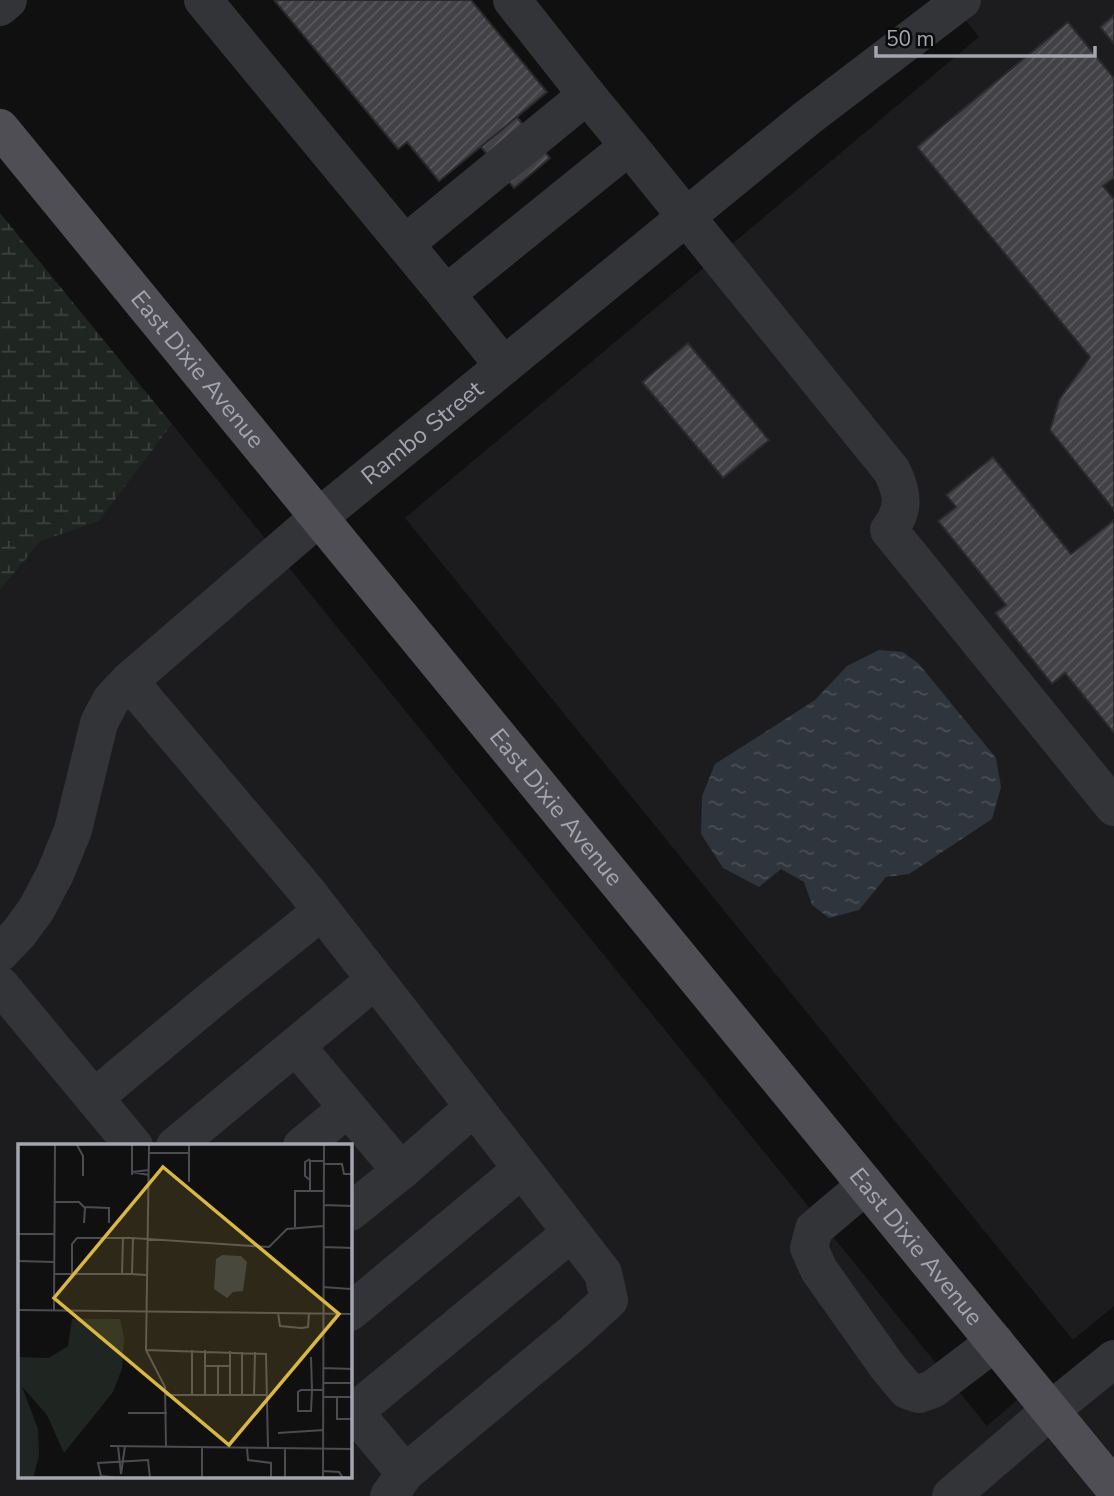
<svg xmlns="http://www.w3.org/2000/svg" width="1114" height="1496" font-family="'Nunito Sans',sans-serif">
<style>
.built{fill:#1c1c1e;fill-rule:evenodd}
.wetland{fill:url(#wetland-marsh)}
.water{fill:url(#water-ripples)}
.building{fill:url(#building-hatch);stroke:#2a2a2d;stroke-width:2}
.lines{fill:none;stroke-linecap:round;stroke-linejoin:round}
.minor{stroke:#333438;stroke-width:38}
.major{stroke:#4e4e54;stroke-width:38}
.labels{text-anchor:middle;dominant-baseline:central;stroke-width:7;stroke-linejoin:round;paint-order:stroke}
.street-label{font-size:24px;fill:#a3a5b0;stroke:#0b0b0c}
.inset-road{fill:none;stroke:#4b4c51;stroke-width:2}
.view{fill:#dab73f;fill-opacity:0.15;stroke:#dab73f;stroke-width:3.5}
.inset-edge{fill:none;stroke:#a3a5b0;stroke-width:3.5}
</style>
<defs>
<pattern id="wetland-marsh" width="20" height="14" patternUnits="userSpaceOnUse" patternTransform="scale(1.75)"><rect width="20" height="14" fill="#1f2520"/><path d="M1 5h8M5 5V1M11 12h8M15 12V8" fill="none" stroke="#3c423e"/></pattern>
<pattern id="water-ripples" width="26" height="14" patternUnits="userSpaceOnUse" patternTransform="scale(1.75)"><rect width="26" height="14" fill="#2f353c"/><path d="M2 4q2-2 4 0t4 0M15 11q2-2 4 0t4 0" fill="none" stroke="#4a4f56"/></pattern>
<pattern id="building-hatch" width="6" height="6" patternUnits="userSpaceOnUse" patternTransform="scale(1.75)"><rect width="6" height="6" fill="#424246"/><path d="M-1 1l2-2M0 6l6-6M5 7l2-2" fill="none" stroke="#5a5a5e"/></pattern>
</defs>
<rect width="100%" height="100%" fill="#101011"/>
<path class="built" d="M949,0H1114V1306L1073,1340L405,518L979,37Z
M172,424L987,1426L1019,1398L1099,1496H0V590L41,541L99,520ZM19,1146H350V1477H19Z
M1114,1378V1461L1073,1411Z"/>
<path class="wetland" d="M0,213L172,424L99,521L41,541L0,590Z"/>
<path class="water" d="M879,650L903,652L919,664L996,758L1001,787L992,819L909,874L886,877L859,910L829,918L812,905L804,882L781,869L759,887L723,868L701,834L702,796L715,764L815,700L847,666Z"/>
<path class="building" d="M274,0H471L547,92L439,181L407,142L398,149Z
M1114,15V44L1100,27Z
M1068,22L1114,78V178L1103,186L1114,199V510L1050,430L1059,400L1090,357L917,147Z
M517,117L550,158L514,188L481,147Z
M688,343L769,440L723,478L642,382Z
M993,457L1071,554L1114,520V733L1065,673L1052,684L995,613L1006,605L938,521L956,507L946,495Z"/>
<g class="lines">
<g class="minor">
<path d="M203,0L446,294"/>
<path d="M512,0L587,95L629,146"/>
<path d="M0,7L8,0"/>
<path d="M405,244L587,95"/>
<path d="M504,366L446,294L629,146L892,471C903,494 905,510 889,530L1114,807"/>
<path d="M129,681L305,889L603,1273L609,1300L574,1332L405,1473L389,1496"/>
<path id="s1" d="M0,953L19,933L36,910L55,874L73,830L99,723L111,700L129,681L319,517L807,118L962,0"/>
<path d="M0,985L134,1146"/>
<path d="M296,1046L401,1171L474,1107"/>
<path d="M94,1098L216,996L322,911"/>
<path d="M175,1146L375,980"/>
<path d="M302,1146L348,1108"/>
<path d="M866,1185L814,1229L809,1248L819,1270L887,1366L907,1390L919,1394L933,1389L995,1342"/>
<path d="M350,1212L401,1171"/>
<path d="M350,1312L522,1169"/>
<path d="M350,1407L405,1473"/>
<path d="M354,1412L571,1233"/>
<path d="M951,1496L1051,1410L1114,1359"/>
</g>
<path class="major" id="s2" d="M0,128L1114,1488"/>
</g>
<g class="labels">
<g class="street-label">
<text stroke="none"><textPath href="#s2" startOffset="312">East Dixie Avenue</textPath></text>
<text stroke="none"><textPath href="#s1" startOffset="691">Rambo Street</textPath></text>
<text stroke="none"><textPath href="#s2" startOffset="878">East Dixie Avenue</textPath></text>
<text stroke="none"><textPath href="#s2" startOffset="1446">East Dixie Avenue</textPath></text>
</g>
</g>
<g transform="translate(18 1144)">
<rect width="334" height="334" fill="#101011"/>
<path d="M54,175H102L106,193L104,225L95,248L46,309L29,271L0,238V213L31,214L50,202Z" fill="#1f2520"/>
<path d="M0,232L20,285L21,312L15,334H0Z" fill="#1f2520"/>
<path d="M204,111L223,112L229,118L225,147L215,148L209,154L196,145L198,115Z" fill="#2f353c"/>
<path class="inset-road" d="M59,1L65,12V32M131,1L128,206L147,243L148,303M131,9H171M306,20H324L326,30H335M114,31V1M131,31L114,28L131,26M292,36L287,32V18L292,15M171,38V1M292,47V17H306M36,58H61L67,64L66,79M305,61L335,62M66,63L91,64V79M277,83V47H306M0,90H37M305,103L335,104M0,117L37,118M37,130H114M54,130V100L59,94H115M104,130L105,94M128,131L114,130L115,94L251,103L269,85L305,82M305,143L332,145L335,141M0,166L335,170M36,166L37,1M260,169L262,182L283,184L290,183L291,169M128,206L248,210L250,304M293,213L294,246L293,267H280V248L283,246H305M187,222H212V207M200,222V251M305,224L335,225M305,239H335M148,251H248M174,251V206M187,251V206M212,251V222M224,251V208M236,251L237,208M305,253H335M319,253V275H335M110,269H149M260,289L306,286M92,302L335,305M100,302L103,330L107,302M229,304L230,316L253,319V334M267,304V334M305,327L321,328L325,334M103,334L83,332L80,319L130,316L132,334M184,334V303M305,334L306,1"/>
<path class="view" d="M145,23L321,170L211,301L36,154Z"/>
<rect width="334" height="334" class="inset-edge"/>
</g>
<path d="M876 46v10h219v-10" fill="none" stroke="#a3a5b0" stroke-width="3.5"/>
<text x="886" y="46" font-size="21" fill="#a3a5b0" stroke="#0b0b0c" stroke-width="5" paint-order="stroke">50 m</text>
</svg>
